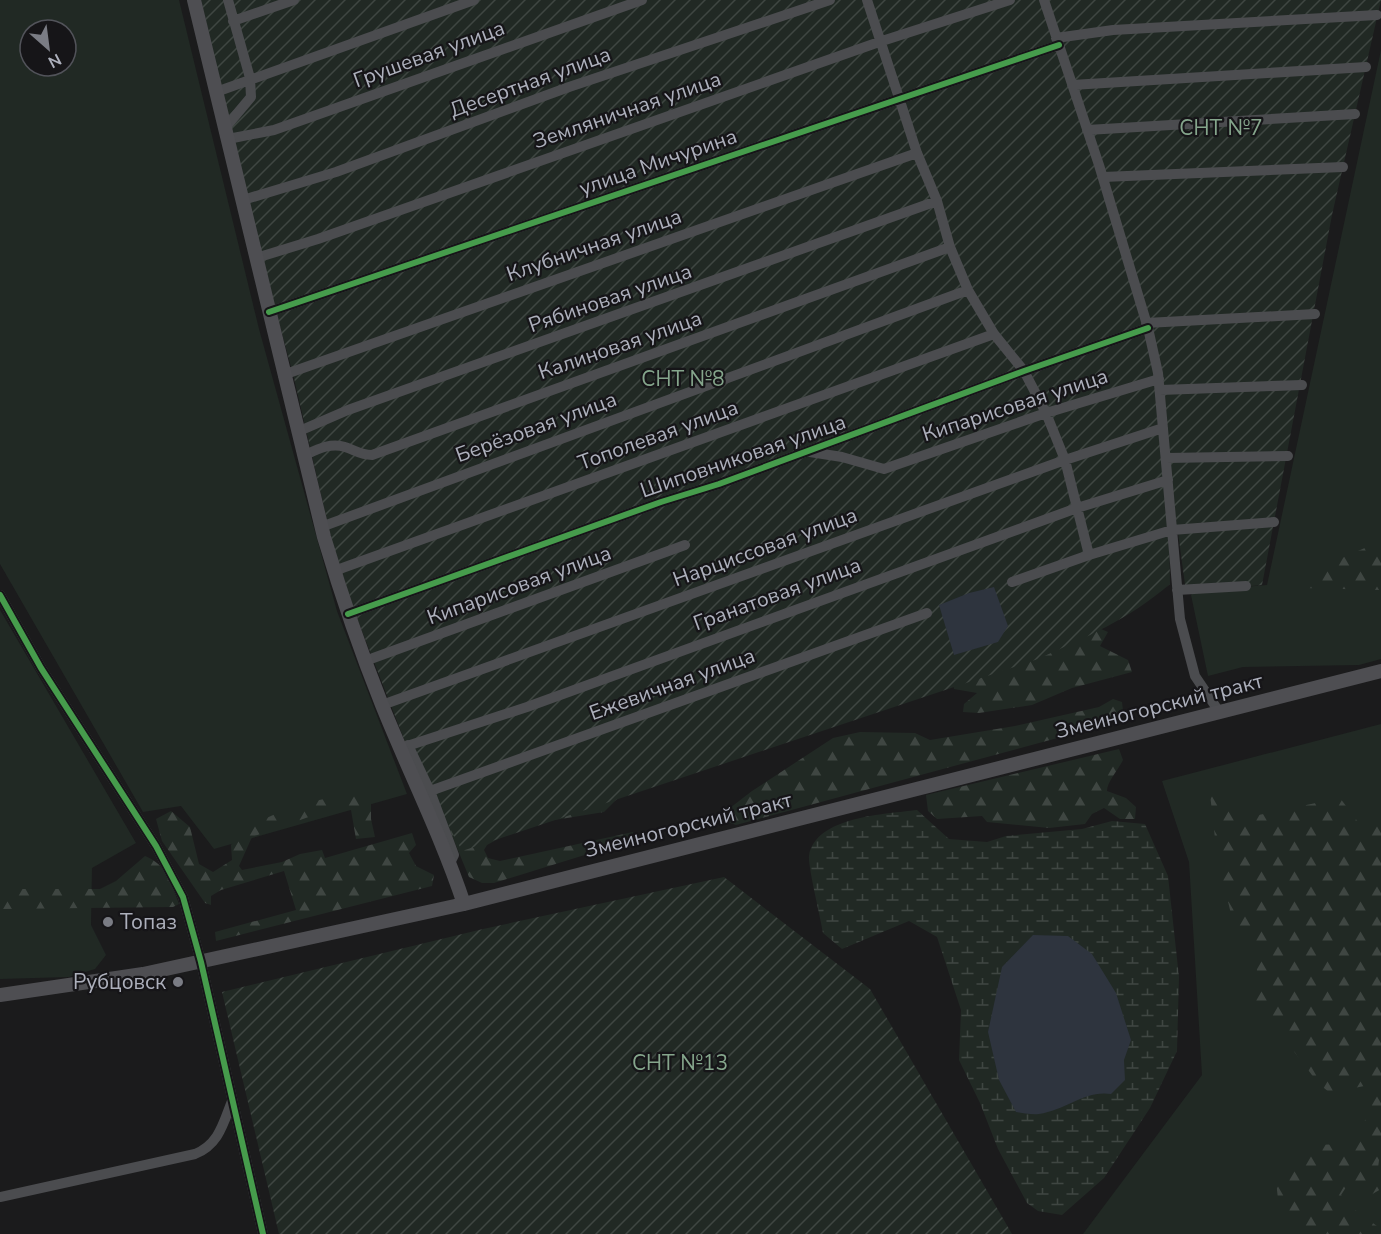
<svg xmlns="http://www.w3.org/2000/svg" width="1381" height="1234" font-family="'Nunito Sans',sans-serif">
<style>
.grass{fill:#212924;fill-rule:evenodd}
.forest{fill:url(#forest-firs)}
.wetland{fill:url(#wetland-marsh)}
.garden{fill:url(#garden-furrows)}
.water{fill:#2e343e}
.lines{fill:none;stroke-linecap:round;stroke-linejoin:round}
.minor{stroke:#4b4c4f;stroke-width:10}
.major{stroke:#4e4e52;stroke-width:14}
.cycleway-casing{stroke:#161518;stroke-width:10}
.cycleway{stroke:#469c4c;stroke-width:6}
.poi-dot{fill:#7a7c84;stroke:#161518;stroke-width:2}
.labels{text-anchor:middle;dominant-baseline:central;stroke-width:4.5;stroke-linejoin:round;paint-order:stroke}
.street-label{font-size:21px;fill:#adb0bc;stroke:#161518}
.park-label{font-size:21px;fill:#85a68c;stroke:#161518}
.poi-label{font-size:21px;fill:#adb0bc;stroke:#161518;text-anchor:start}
</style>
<defs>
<pattern id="forest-firs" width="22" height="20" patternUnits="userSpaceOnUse" patternTransform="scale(1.5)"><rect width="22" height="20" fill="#212924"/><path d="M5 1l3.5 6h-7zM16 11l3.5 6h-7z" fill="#3f4642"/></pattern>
<pattern id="wetland-marsh" width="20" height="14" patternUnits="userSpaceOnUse" patternTransform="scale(1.5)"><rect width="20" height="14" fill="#212924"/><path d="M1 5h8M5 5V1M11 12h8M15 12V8" fill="none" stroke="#3f4642"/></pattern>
<pattern id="garden-furrows" width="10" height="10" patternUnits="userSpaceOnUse" patternTransform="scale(1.5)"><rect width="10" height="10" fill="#212924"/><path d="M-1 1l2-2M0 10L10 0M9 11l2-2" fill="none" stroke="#3f4642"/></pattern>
</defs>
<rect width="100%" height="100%" fill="#1b1b1c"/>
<path class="grass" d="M0,0H179L259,329L337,611L407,794L214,849L181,806L143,812L0,564ZM30,30H66V66H30Z
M1381,50V659L1359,665L1243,667L1208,676L1191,595L1195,591L1267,585Z
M0,610L136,843L92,868L91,925L106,955L95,969L69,977L0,979Z
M1381,724V1234H1083L1202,1075L1189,862L1162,781Z"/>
<path class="forest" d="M1381,541V590L1303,588L1307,573Z
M1094,626L1108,632L1100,646L1128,660L1132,672L1072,688L1032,705L979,713L963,712L964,704L977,693L954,689L951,660Z
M1113,699L1122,702L1123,711L1109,724L736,825L717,818L752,791L833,738L860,732L915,733L930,740L1015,726L1099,707Z
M1119,749L1123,760C1118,770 1107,782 1107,791L1126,798L1136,807L1135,819H1120L1104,808L1092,814L1085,824L1049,828L987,822L982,816L937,819L928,811L926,795Z
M1209,785L1221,786L1229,804L1244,818L1340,798L1358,822L1381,819V1145L1378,1168L1381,1170V1189L1364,1199L1350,1181L1341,1195L1355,1210L1381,1229V1234H1313L1292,1214L1279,1208L1276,1181L1311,1145L1349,1144L1370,1113L1375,1090L1369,1085L1330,1093L1318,1083L1277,1029L1251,1013L1258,979L1254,948L1231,914L1217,856Z
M355,791L371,795V819L375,837L356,839L351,810L337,807L252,837L239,866L242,870L282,862L300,854L322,850L325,858L412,833L416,845L409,853L416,866L434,875L432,886L216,941L215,932L296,910L284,871L221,890L211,896V905L205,903L162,841L156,819L171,811L190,827L199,864L213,872L232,860L231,845C257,811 315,802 355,791Z
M621,795L604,812L524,825L487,845L484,850L488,858L500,861L633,832V840L494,883H482L469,877L436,797Z
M145,856C167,865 171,883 179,904L173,907L0,909V889H100L116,881Z"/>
<path class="wetland" d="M917,810L949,839L987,842L1006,836L1082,829L1112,821L1145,824L1168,876L1179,977L1177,1051L1150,1108L1104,1178L1062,1215L1038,1211L1027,1203L998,1149L980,1103L959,1060L961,1010L937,937L909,921L842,949L823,933C821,919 808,867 809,856C815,816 887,814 917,810Z"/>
<path class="garden" d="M201,0H1381L1332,215L1262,585L1186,592L1177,525L1169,529L1170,584C1128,620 1088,636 1038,659L462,851L407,747L355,613L332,542L293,374L261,257Z
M724,877L870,989L1012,1234H279L222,992L483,929Z"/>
<path class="water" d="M994,587L1008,626L998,642L954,655L939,605L969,593Z
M1033,935L1068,936L1092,954L1116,993L1131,1040L1124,1060L1125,1080L1111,1094C1085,1090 1066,1110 1039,1114C1032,1115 1023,1113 1016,1112L999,1080L988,1032L1002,967Z"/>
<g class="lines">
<path class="minor" d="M867,0L917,153L937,201L950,247L968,290L994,334L1024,371L1046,413L1065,460L1089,555
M1044,0L1099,165L1148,328L1158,373L1180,619L1195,676L1220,713
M233,21L294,0
M1056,38L1113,30L1377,15
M1072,85L1366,67
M216,92L474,0
M225,128L251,97L250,78L228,0
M1087,130L1355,114
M228,139L274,130L642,0
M1103,177L1343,167
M243,200L336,172L569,87L830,0
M256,258L318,239L882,41L1010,0
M269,312L1059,45
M1146,323L1315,314
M283,375L917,153
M1160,390L1302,385
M297,432L348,410L937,201
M810,452L842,457L884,469L1046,413L1159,379
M303,456C316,450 330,442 345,447C355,450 360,455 372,455L950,247
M1166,458L1288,456
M321,527L968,290
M334,571L994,334
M1012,582L1089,555L1172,530L1274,522
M1177,590L1246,586
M0,595L41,668L156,846L183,897L201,962L263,1234
M348,614L661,502L719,484L1024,371L1148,328
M365,661L685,545
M382,705L1065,460L1163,428
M408,745L430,791L454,855L450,863
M401,748L527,707L1077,508L1168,480
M430,791L927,613
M0,1197L195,1154C219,1144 223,1124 232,1101"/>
<path class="major" d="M194,0L324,537C341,594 360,650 382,705C409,772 441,835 464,904
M0,995L143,974L464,904L1381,671"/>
<g class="cycleway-casing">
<path id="cycleway" d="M269,312L1059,45
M0,595L41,668L156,846L183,897L201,962L263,1234
M348,614L661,502L719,484L1024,371L1148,328"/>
</g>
<use href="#cycleway" class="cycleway"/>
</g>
<g class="poi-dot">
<circle cx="108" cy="922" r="6"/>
<circle cx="178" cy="982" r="6"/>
</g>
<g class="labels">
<g class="street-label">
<text transform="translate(429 54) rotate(-20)">Грушевая улица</text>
<text transform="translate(530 82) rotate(-20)">Десертная улица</text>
<text transform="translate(627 110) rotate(-19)">Земляничная улица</text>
<text transform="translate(658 162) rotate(-19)">улица Мичурина</text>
<text transform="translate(594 245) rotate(-19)">Клубничная улица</text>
<text transform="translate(610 298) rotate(-19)">Рябиновая улица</text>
<text transform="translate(620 345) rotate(-19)">Калиновая улица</text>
<text transform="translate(1015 405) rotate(-18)">Кипарисовая улица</text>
<text transform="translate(536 427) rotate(-20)">Берёзовая улица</text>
<text transform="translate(658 435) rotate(-20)">Тополевая улица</text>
<text transform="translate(743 456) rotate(-19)">Шиповниковая улица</text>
<text transform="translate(765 547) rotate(-20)">Нарциссовая улица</text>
<text transform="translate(519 585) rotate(-20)">Кипарисовая улица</text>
<text transform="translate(777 594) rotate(-20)">Гранатовая улица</text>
<text transform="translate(672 684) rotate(-20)">Ежевичная улица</text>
<text transform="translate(1159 706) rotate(-14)">Змеиногорский тракт</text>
<text transform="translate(688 825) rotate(-14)">Змеиногорский тракт</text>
</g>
<g class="park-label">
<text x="1221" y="128">СНТ №7</text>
<text x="683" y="379">СНТ №8</text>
<text x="680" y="1063">СНТ №13</text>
</g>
<g class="poi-label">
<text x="120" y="922">Топаз</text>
<text x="166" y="982" text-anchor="end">Рубцовск</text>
</g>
</g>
<g transform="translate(48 48) rotate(152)"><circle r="28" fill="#161518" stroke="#52535a" stroke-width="1.5"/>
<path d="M0-4.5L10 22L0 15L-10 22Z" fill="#7a7c84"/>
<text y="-9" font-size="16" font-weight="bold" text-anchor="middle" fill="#adb0bc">N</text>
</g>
</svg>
